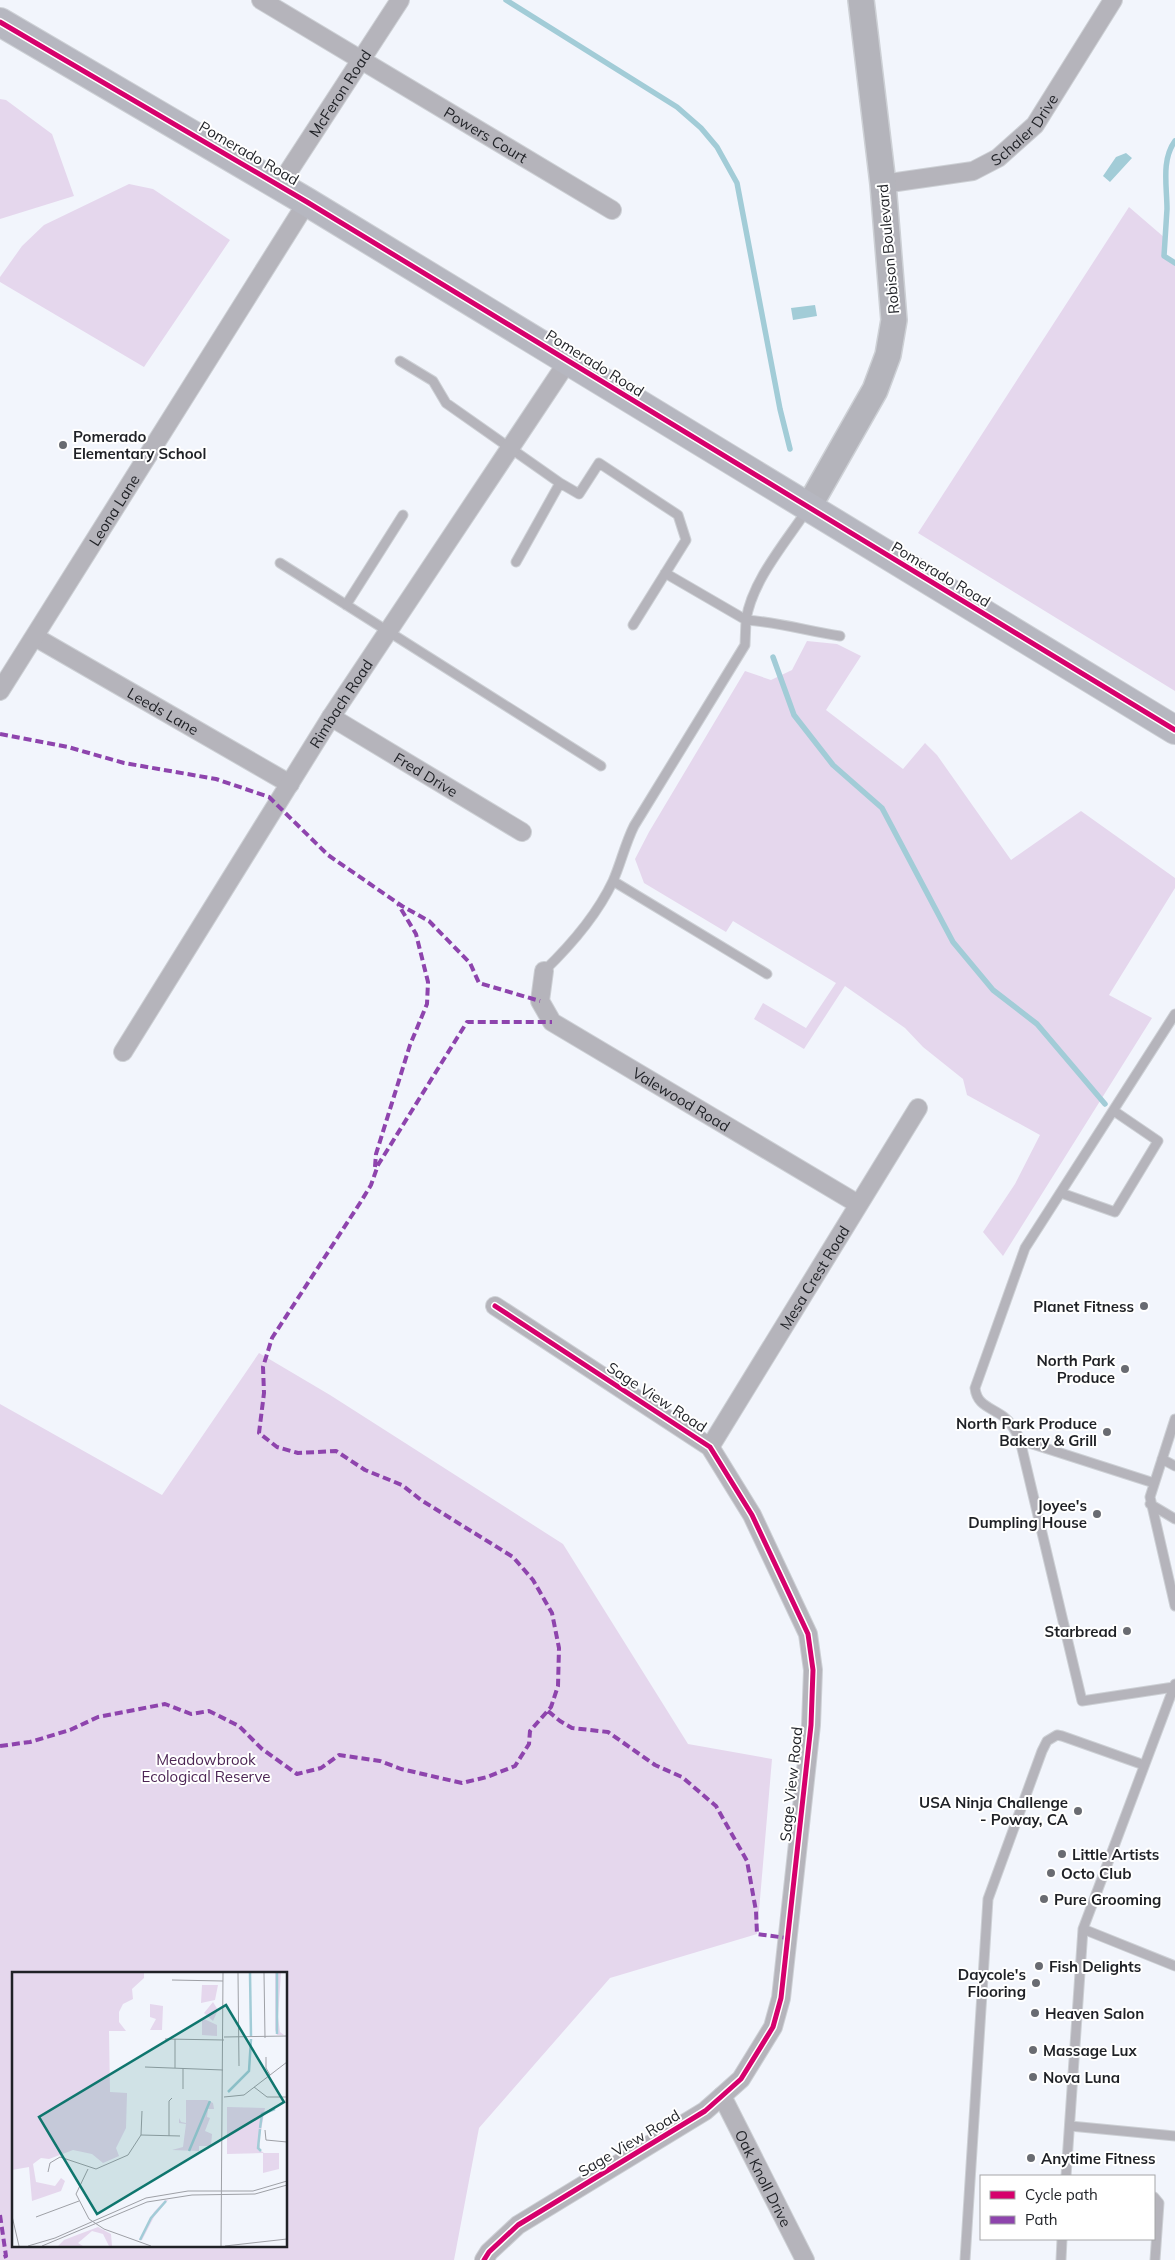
<svg xmlns="http://www.w3.org/2000/svg" width="1175" height="2260" font-family="Mulish,sans-serif">
<style>
.green{fill:#e5d7ed;fill-rule:evenodd}
.water{fill:#a2ccd7}
.lines{fill:none;stroke-linecap:round;stroke-linejoin:round}
.stream{stroke:#a2ccd7;stroke-width:5.5}
.lane-casing{stroke:#cdd0d5;stroke-width:11}
.street-casing{stroke:#cdd0d5;stroke-width:20}
.secondary-casing{stroke:#cdd0d5;stroke-width:28}
.primary-casing{stroke:#cdd0d5;stroke-width:30}
.lane{stroke:#b5b4bb;stroke-width:9}
.street{stroke:#b5b4bb;stroke-width:18}
.secondary{stroke:#b4b4bb;stroke-width:25}
.primary{stroke:#b6b7c0;stroke-width:28}
.quiet{stroke:#8e44ad;stroke-width:4;stroke-dasharray:8 4;stroke-linecap:butt}
.cycleway-casing{stroke:#fff;stroke-width:8}
.cycleway{stroke:#d6006c;stroke-width:5}
.poi-dot{fill:#696b71;stroke:#fff;stroke-width:2}
.labels{text-anchor:middle;dominant-baseline:central;stroke-width:4;stroke-linejoin:round;paint-order:stroke}
.street-label{font-size:15px;fill:#1f2126;stroke:#fff}
.poi-label{font-size:15px;font-weight:bold;fill:#1f2126;stroke:#fff;text-anchor:start}
.park-label{font-size:15px;fill:#4d2655;stroke:#fff}
.inset-river{fill:none;stroke:#a2ccd7;stroke-width:2.5}
.inset-road{fill:none;stroke:#9ea0a6;stroke-width:1}
.view{fill:#0f766e;fill-opacity:0.15;stroke:#0f766e;stroke-width:2.5}
.inset-edge{fill:none;stroke:#1f2126;stroke-width:2.5}
</style>
<rect width="100%" height="100%" fill="#f2f5fc"/>
<path class="green" d="M0,99L6,100L52,134L74,196L0,219Z
M129,184L153,189L230,240L144,367L0,282V277L22,246L44,225Z
M1129,207L1165,238L1164,256L1175,263V691L918,533Z
M807,641L837,644L861,656L826,710L903,769L925,743L937,755L1011,860L1081,811L1175,878V888L1109,995L1152,1018L1003,1256L983,1232L1015,1184L1040,1135L967,1095L963,1079L923,1047L905,1028L845,986L804,1049L754,1019L763,1003L806,1028L836,983L733,921L726,932L644,883L635,859L649,832L745,671L771,680L792,670Z
M259,1353L330,1395L563,1544L688,1744L772,1759L757,1934L610,1978L479,2128L454,2260H0V1404L162,1495ZM14,1974H286V2246H14Z"/>
<path class="water" d="M1126,153L1132,158L1110,182L1103,176L1116,157Z
M815,305L817,316L793,320L791,308Z"/>
<g class="lines">
<path class="stream" d="M506,0L677,107L701,128L717,147L737,183L780,409L790,449
M1175,141C1161,160 1167,187 1167,209C1166,225 1165,240 1164,256L1175,263
M773,657L794,715L833,765L882,808L953,942L993,990L1037,1024L1105,1104"/>
<g class="lane-casing">
<path id="lane" d="M400,361L433,381L446,403L560,483L516,562
M560,483L579,494L599,463L678,515L686,540L633,625
M807,510C785,543 752,581 746,620C778,622 808,631 840,636
M280,563L601,766
M346,605L403,515
M613,881L767,974
M544,971C571,945 597,915 613,881C621,863 625,844 634,826L745,645L746,620L665,573
M1061,1193L1115,1212L1158,1141L1114,1111
M1175,1419L1150,1497L1175,1606
M1020,1440L1154,1483
M1162,1459L1175,1466
M1150,1504L1175,1519
M1174,1687L1082,1701L1020,1440C1016,1432 1012,1423 1004,1417C991,1407 977,1406 975,1388L1025,1248L1175,1014
M1083,1929L1175,1966
M1070,2126L1175,2136
M1066,2176L1083,1929L1175,1684
M1154,2197L1159,2203L1155,2260
M965,2260L988,1899L1042,1751L1047,1741L1057,1735L1062,1736L1144,1765
M1061,2260L1062,2239"/>
</g>
<g class="street-casing">
<g id="street">
<path id="s1" d="M261,0L612,210"/>
<path id="s2" d="M883,184L973,171L998,158L1035,125L1113,0"/>
<path id="s3" d="M279,186L400,0"/>
<path id="s4" d="M35,637L290,784"/>
<path id="s5" d="M0,691L307,202"/>
<path id="s6" d="M331,717L522,832"/>
<path id="s7" d="M544,971L540,1001L552,1022L858,1204"/>
<path id="s8" d="M123,1052L331,717L568,361"/>
<path id="s9" d="M710,1447L918,1108"/>
<path id="s10" d="M722,2096L805,2260"/>
<path d="M484,2260L489,2252L518,2225L705,2111L722,2096L741,2079L773,2027L781,1998L811,1725L813,1670L808,1634L752,1515L710,1447L495,1306"/>
</g>
</g>
<g class="secondary-casing">
<path id="secondary" d="M808,508L875,390L888,355L894,320L883,184L861,0"/>
</g>
<g class="primary-casing">
<path id="primary" d="M0,22L307,202L1175,730"/>
</g>
<use href="#lane" class="lane"/>
<use href="#street" class="street"/>
<use href="#secondary" class="secondary"/>
<use href="#primary" class="primary"/>
<path class="quiet" d="M0,734L68,747L124,763L216,779L269,797L328,855L402,906L429,921L470,963L479,983L540,1001
M375,1167L376,1154L410,1045L427,1004L428,982L416,934L398,904
M548,1711L560,1721L572,1728L608,1732L655,1765L682,1777L716,1806L747,1861L756,1911L757,1934L787,1938
M0,1746L30,1742L70,1730L98,1717L165,1704L191,1714L209,1711L239,1726L262,1749L297,1774L321,1768L339,1755L380,1761L401,1769L462,1783L487,1777L515,1766L529,1744L530,1731L551,1707L558,1686L559,1648L552,1613L533,1580L513,1557L421,1500L402,1485L365,1470L336,1451L298,1453L277,1447L259,1433L264,1393L263,1367L272,1338L360,1203L371,1185L378,1165L467,1022H552
M0,2215L6,2256L0,2258"/>
<g class="cycleway-casing">
<path id="cycleway" d="M0,22L307,202L1175,730
M484,2260L489,2252L518,2225L705,2111L722,2096L741,2079L773,2027L781,1998L811,1725L813,1670L808,1634L752,1515L710,1447L495,1306"/>
</g>
<use href="#cycleway" class="cycleway"/>
</g>
<g class="poi-dot">
<circle cx="63" cy="445" r="5"/>
<circle cx="1144" cy="1306" r="5"/>
<circle cx="1125" cy="1369" r="5"/>
<circle cx="1107" cy="1432" r="5"/>
<circle cx="1097" cy="1514" r="5"/>
<circle cx="1127" cy="1631" r="5"/>
<circle cx="1078" cy="1811" r="5"/>
<circle cx="1062" cy="1854" r="5"/>
<circle cx="1051" cy="1873" r="5"/>
<circle cx="1044" cy="1899" r="5"/>
<circle cx="1039" cy="1966" r="5"/>
<circle cx="1036" cy="1983" r="5"/>
<circle cx="1035" cy="2013" r="5"/>
<circle cx="1033" cy="2050" r="5"/>
<circle cx="1033" cy="2077" r="5"/>
<circle cx="1031" cy="2158" r="5"/>
</g>
<g class="labels">
<g class="street-label">
<text stroke="none"><textPath href="#s3" startOffset="111">McFeron Road</textPath></text>
<text stroke="none"><textPath href="#s2" startOffset="158">Schaler Drive</textPath></text>
<text stroke="none"><textPath href="#s1" startOffset="262">Powers Court</textPath></text>
<text transform="translate(249 153) rotate(30)">Pomerado Road</text>
<text transform="translate(888 249) rotate(-95)">Robison Boulevard</text>
<text transform="translate(595 363) rotate(32)">Pomerado Road</text>
<text stroke="none"><textPath href="#s5" startOffset="214">Leona Lane</textPath></text>
<text transform="translate(941 574) rotate(31)">Pomerado Road</text>
<text stroke="none"><textPath href="#s8" startOffset="411">Rimbach Road</textPath></text>
<text stroke="none"><textPath href="#s4" startOffset="148">Leeds Lane</textPath></text>
<text stroke="none"><textPath href="#s6" startOffset="111">Fred Drive</textPath></text>
<text stroke="none"><textPath href="#s7" startOffset="205">Valewood Road</textPath></text>
<text stroke="none"><textPath href="#s9" startOffset="199">Mesa Crest Road</textPath></text>
<text transform="translate(657 1397) rotate(33)">Sage View Road</text>
<text transform="translate(791 1784) rotate(-84)">Sage View Road</text>
<text transform="translate(629 2143) rotate(-31)">Sage View Road</text>
<text stroke="none"><textPath href="#s10" startOffset="92">Oak Knoll Drive</textPath></text>
</g>
<g class="poi-label">
<text x="73" y="436">Pomerado<tspan x="73" dy="17">Elementary School</tspan></text>
<text x="1134" y="1306" text-anchor="end">Planet Fitness</text>
<text x="1115" y="1360" text-anchor="end">North Park<tspan x="1115" dy="17">Produce</tspan></text>
<text x="1097" y="1423" text-anchor="end">North Park Produce<tspan x="1097" dy="17">Bakery &amp; Grill</tspan></text>
<text x="1087" y="1505" text-anchor="end">Joyee's<tspan x="1087" dy="17">Dumpling House</tspan></text>
<text x="1117" y="1631" text-anchor="end">Starbread</text>
<text x="1068" y="1802" text-anchor="end">USA Ninja Challenge<tspan x="1068" dy="17">- Poway, CA</tspan></text>
<text x="1072" y="1854">Little Artists</text>
<text x="1061" y="1873">Octo Club</text>
<text x="1054" y="1899">Pure Grooming</text>
<text x="1049" y="1966">Fish Delights</text>
<text x="1026" y="1974" text-anchor="end">Daycole's<tspan x="1026" dy="17">Flooring</tspan></text>
<text x="1045" y="2013">Heaven Salon</text>
<text x="1043" y="2050">Massage Lux</text>
<text x="1043" y="2077">Nova Luna</text>
<text x="1041" y="2158">Anytime Fitness</text>
</g>
<g class="park-label">
<text x="206" y="1759">Meadowbrook<tspan x="206" dy="17">Ecological Reserve</tspan></text>
</g>
</g>
<g transform="translate(12 1972)">
<rect width="275" height="275" fill="#f2f5fc"/>
<path d="M0,1H132V6L120,17L121,27L111,32L107,40V50L114,59H97L98,120L115,121L114,156L104,176L107,184L91,191L80,182L61,178L37,187L29,186L21,192L24,210L43,214L49,206L53,209L49,219L20,229L17,195L0,198ZM263,1H269L266,45L268,60L272,63H265L263,58ZM190,13H206L203,28L189,31ZM201,30L206,38L201,49L192,41ZM138,32L151,34L150,58H138L144,47L138,45ZM190,46L205,53V64L190,63ZM174,128H195L201,131L202,137H196L195,145L198,146L193,159L200,162L199,174H187V179L160,178L171,175L174,152L167,151V146L169,150L174,151ZM215,135L253,136L246,176L248,171V178L252,181H267V197L251,201V181L215,182ZM153,228H156L142,245L130,268H127L142,240ZM86,255L99,262L100,274H97L91,262L80,259L66,271L71,274H46L52,268Z" fill="#e5d7ed"/>
<path class="inset-river" d="M238,1L239,64M265,1V62M216,120L237,99L239,67M248,156L250,142L263,137M248,157L246,176L249,179M177,179L198,129M128,268L139,246L154,229"/>
<path class="inset-road" d="M226,1L227,94M252,1L253,66M160,8L211,9M212,65L275,64M153,67L212,68M163,67V96M254,85V96L258,103M133,95L211,98M171,96V117M242,115L255,125H275M212,125L232,123L275,90M253,158L254,168L275,170M129,163L168,164M157,164V129L160,126M76,197L64,222L77,247L92,257L139,274M36,200L38,191L48,185L84,197L116,183L129,163L130,139M0,244L7,274M24,245L67,229M16,274L43,266L134,226L176,219H241L275,209M30,274L135,230L180,223L243,222L275,213M209,274L211,1M213,274L275,267"/>
<path class="view" d="M214,33L272,130L85,242L27,145Z"/>
<rect width="275" height="275" class="inset-edge"/>
</g>
<rect x="980" y="2175" width="175" height="65" fill="#ffffff" stroke="#a5a6a8"/>
<rect x="990" y="2191" width="25" height="8" fill="#d6006c" stroke="#a5a6a8"/>
<text x="1025" y="2200" font-size="15" fill="#1f2126">Cycle path</text>
<rect x="990" y="2216" width="25" height="8" fill="#8e44ad" stroke="#a5a6a8"/>
<text x="1025" y="2225" font-size="15" fill="#1f2126">Path</text>
</svg>
